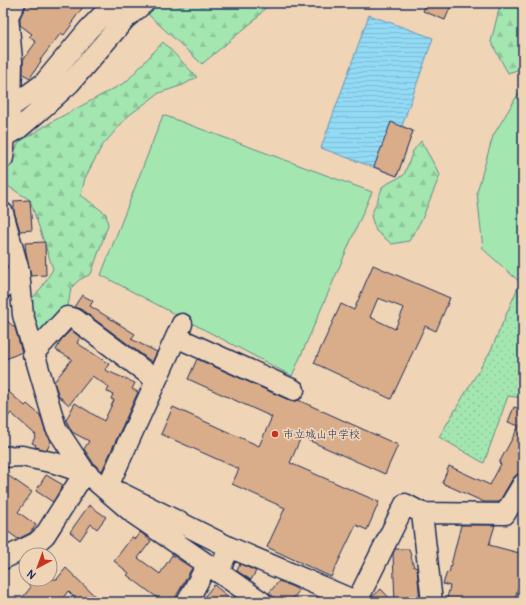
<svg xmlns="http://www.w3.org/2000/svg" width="526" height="605" font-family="Pangolin,'Klee One',sans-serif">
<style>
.grass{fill:url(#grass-dots);stroke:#608a87}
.forest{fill:url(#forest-firs);stroke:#608a87}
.garden{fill:#a4e6b0;stroke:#608a87}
.water{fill:url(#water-rules);stroke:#6396b9}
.building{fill:#d9ac8a;stroke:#1b2f5e;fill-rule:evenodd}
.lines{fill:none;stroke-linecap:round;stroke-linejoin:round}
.minor-casing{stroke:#1b2f5e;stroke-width:23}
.minor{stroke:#efd4b6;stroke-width:20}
.poi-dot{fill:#c8321e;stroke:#efd4b6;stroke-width:1.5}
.labels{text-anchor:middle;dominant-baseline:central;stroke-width:3.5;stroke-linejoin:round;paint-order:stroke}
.poi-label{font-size:11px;fill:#1b2f5e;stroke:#efd4b6;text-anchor:start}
</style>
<defs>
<pattern id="grass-dots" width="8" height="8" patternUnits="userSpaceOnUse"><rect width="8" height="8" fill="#a4e6b0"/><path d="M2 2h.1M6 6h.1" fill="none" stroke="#8dc69a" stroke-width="1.8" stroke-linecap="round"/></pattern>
<pattern id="forest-firs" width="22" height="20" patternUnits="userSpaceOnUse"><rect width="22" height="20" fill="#a4e6b0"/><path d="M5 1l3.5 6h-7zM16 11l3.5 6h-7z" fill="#8dc69a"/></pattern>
<pattern id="water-rules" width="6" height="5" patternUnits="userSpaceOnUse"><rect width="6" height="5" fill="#93daf5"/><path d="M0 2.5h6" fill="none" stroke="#7ebbd4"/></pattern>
</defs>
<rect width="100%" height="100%" fill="#efd4b6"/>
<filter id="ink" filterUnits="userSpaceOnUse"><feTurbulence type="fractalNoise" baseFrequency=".025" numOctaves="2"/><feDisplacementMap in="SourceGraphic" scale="8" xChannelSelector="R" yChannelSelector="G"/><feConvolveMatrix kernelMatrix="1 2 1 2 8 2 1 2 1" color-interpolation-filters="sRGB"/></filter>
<g filter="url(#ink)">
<path class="grass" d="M519,285L523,288V398L508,396L484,463L439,437L491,350Z"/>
<path class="forest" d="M145,3H269L257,18L202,64L140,7Z
M502,3H523V68L508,73L491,42L499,9Z
M163,42L197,77L183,85L159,93L128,116L102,146L85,178L81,195L106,214L108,225L91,274L79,280L71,288L67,312L33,354L22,310L42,287L53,269L30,200L3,183V176L19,142L55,120L126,82Z
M421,141L440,175L422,219L409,241L392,244L376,231L371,216L383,186L404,175L413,151Z"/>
<path class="garden" d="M523,86V285L483,249L477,192L493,136Z
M163,115L372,192L292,376L101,275Z"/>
<path class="water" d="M369,15L433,38L402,126L413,131L397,176L321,148Z"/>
<path class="building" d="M26,3H86L72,22L73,23L64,35L61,33L40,60L41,61L30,78L23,74V60L36,42L29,37L32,34L20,25V18Z
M427,3H452L445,20L423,11Z
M391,122L413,131L397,176L374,167Z
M30,200L32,230L20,231L14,211V201Z
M45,242L46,275L31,276L26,252L25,243Z
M373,265L450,298L436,331L425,326L391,399L314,363L341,304L354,310ZM378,298L404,308L395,329L370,317Z
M82,295L93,301L90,306L135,334L131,339L157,352L152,362L82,310L74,307Z
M3,317L15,328L22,352L6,359L3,352Z
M71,330L80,337L77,343L109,364L105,370L135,383L132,389L138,392L102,471L94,464L84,449L89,441L72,432L66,420L75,403L104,421L114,400L111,399L113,394L107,392L109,387L92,376L69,405L59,396L54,382L72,359L56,350L61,340Z
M197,359L289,400L295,401L298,400L398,445L385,474L301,437L290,463L379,502L367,530L356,525L331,577L267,547L285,508L232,484L239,469L161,434L173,407L259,446L272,417L188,379Z
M3,387L25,406L27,404L40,415L45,431L51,441L47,450L35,447L36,445L32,443L36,435L11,413L3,423Z
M514,407L523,410V472L518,474L513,478L499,502H484L442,483L449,466L490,485L501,464L499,463L519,426L508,422Z
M3,472L32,492L18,512L36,525L30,533L18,539L3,528Z
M46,475L63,485L53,502L36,491Z
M89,505L106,517L97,529L91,524L80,540L70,532Z
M461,525H495L489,545L523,554V570L514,602H446L450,586L443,584L447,572L449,573Z
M140,532L151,541L138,558L160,574L172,555L192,568L173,602H163L127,575L129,573L114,561L132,537L135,539Z
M395,549H409L414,567L417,568L420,602H395L393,554Z
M240,564L256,571L251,580L237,571Z
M66,568L101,602H79L68,591L60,602H19L31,587L22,579H57Z
M279,581L295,588L299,591L290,602H281L269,593Z
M214,585L235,602H200Z
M381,589L393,602H369L371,598Z"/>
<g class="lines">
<g class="minor-casing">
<path id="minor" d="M11,107L12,61L8,16L15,3
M3,138L18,129L38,112L70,83L125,19L144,3
M3,158L5,136L11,107L44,83L88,30L114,3
M3,213L19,271L23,315L56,428L85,472L134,514L262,602
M3,288L19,271
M176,337L294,390
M33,354L67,317L75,319L156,380
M3,457L22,456L55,463L88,474
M108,486L182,324
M121,493L229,547
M422,513L432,602
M3,559L36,543L45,535L85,472
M219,573L229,547L353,600L359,597L405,504L422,513L505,514L523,484
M187,602L207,565"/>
</g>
<use href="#minor" class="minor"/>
</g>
</g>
<circle class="poi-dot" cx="275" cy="434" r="4"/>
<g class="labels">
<g class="poi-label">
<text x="283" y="434">市立城山中学校</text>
</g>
</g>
<rect width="526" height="605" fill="none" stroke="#efd4b6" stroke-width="16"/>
<rect x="8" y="8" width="510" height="589" fill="none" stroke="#1b2f5e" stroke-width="1.5" filter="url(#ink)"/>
<g transform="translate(38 567) rotate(221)"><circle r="19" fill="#efd4b6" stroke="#9a9293"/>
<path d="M0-3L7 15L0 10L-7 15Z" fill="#c8321e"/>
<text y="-6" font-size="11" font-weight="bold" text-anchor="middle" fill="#1b2f5e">N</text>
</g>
</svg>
